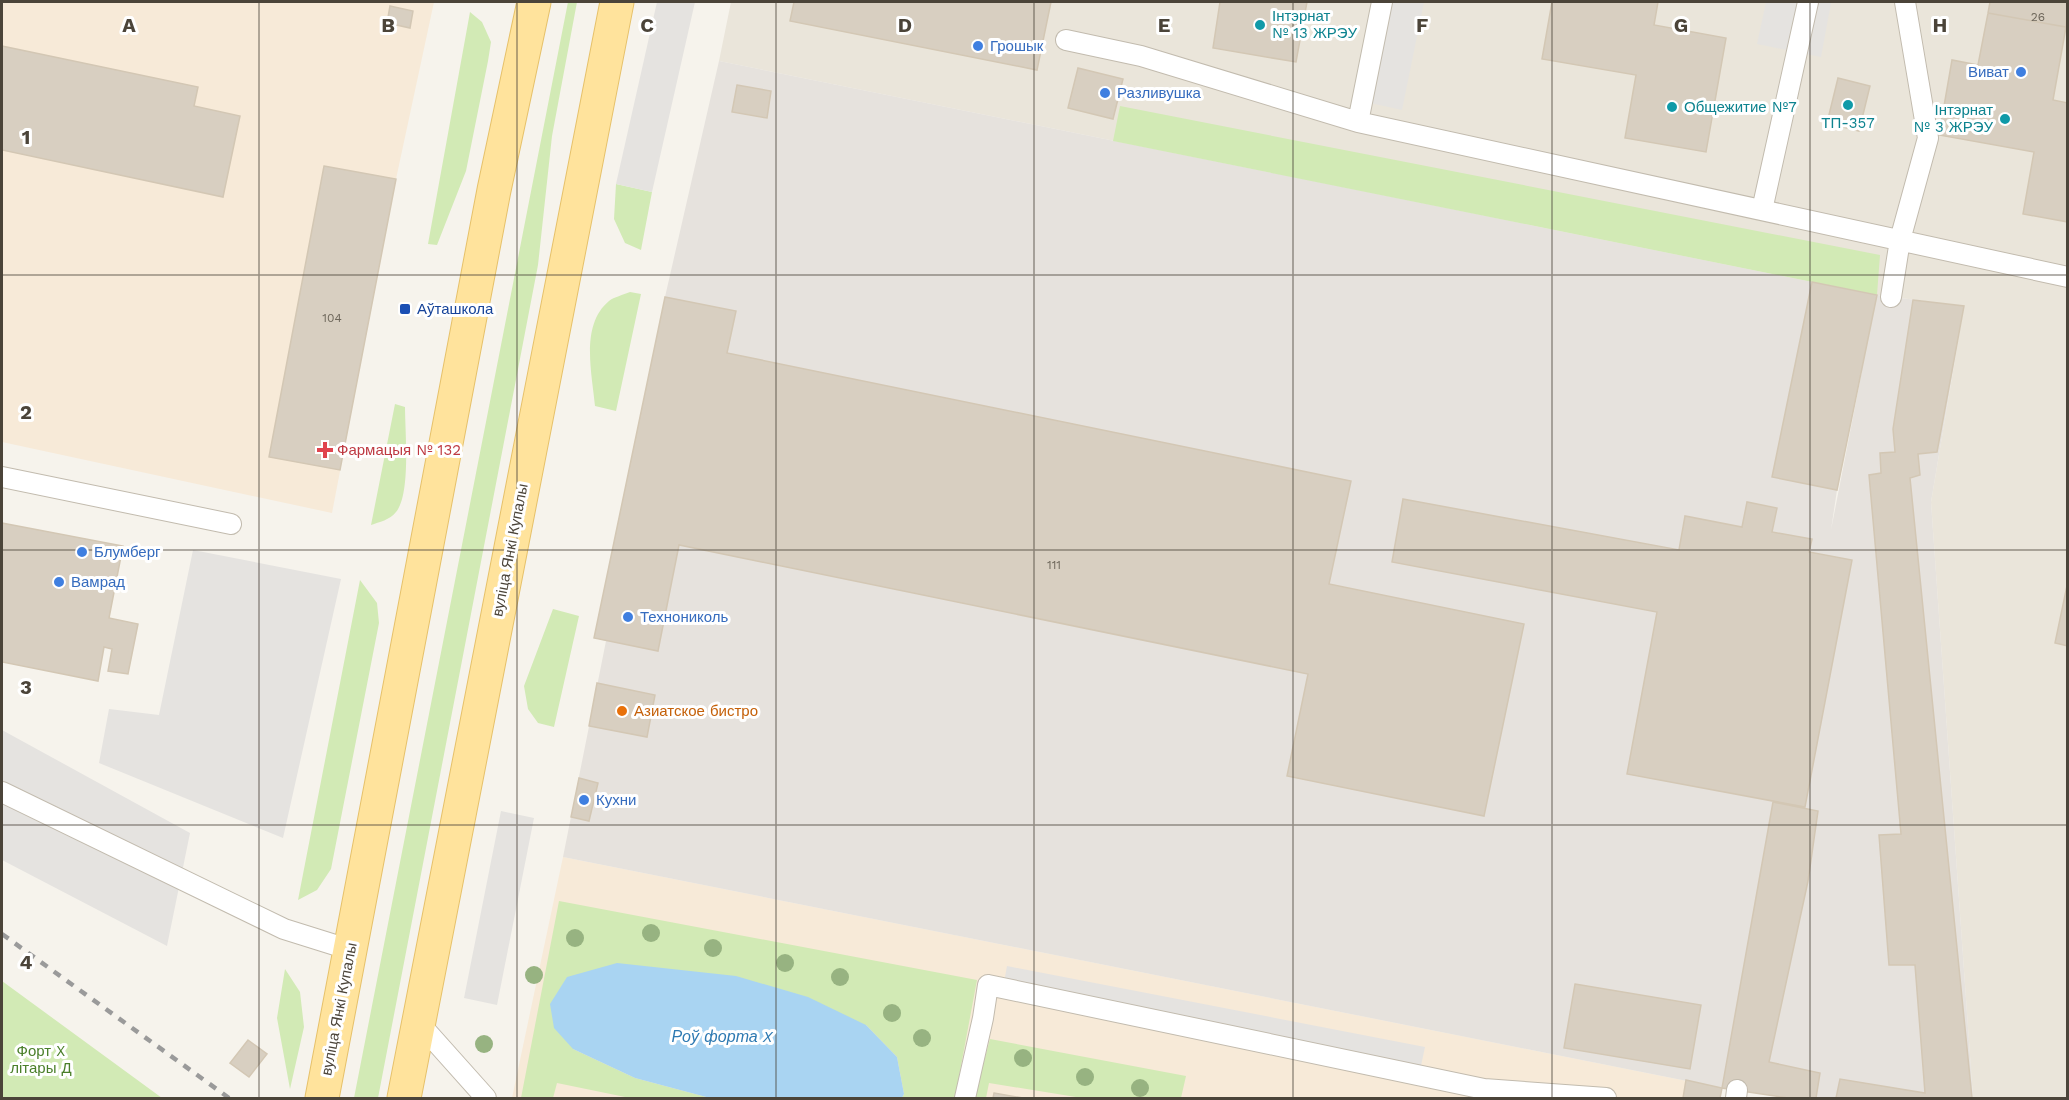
<svg xmlns="http://www.w3.org/2000/svg" width="2069" height="1100" font-family="'Work Sans',sans-serif">
<style>
.residential{fill:#eae5da}
.commercial{fill:#f7ead8}
.industrial{fill:#e6e2dd;fill-rule:evenodd}
.green{fill:#d2eab5}
.parking{fill:#e5e3e0}
.water{fill:#a9d4f2}
.building{fill:#d8cfc1;stroke:#d3c7b4;stroke-width:1.5}
.lines{fill:none;stroke-linecap:round;stroke-linejoin:round}
.lane-casing{stroke:#c2bbae;stroke-width:22}
.primary-casing{stroke:#e6c16a;stroke-width:35}
.lane{stroke:#fff;stroke-width:20}
.primary{stroke:#ffe39c;stroke-width:33}
.rail{stroke:#9a9a9a;stroke-width:4.5;stroke-dasharray:8 8;stroke-linecap:butt}
.tree{fill:#97b381}
.grid{fill:none;stroke:#4b4439;stroke-width:1.5;stroke-opacity:0.55}
.culture-dot{fill:#0f9aa8;stroke:#fff;stroke-width:2}
.shop-dot{fill:#3f7fe0;stroke:#fff;stroke-width:2}
.transit-dot{fill:#1a4fb4;stroke:#fff;stroke-width:2}
.health-dot{fill:#e0444e;stroke:#fff;stroke-width:2}
.food-dot{fill:#e8710a;stroke:#fff;stroke-width:2}
.labels{text-anchor:middle;dominant-baseline:central;stroke-width:6;stroke-linejoin:round;paint-order:stroke}
.number-label{font-size:12px;fill:#6e675b}
.culture-label{font-size:15px;fill:#0d838f;stroke:#fff;text-anchor:start}
.shop-label{font-size:15px;fill:#366cbe;stroke:#fff;text-anchor:start}
.transit-label{font-size:15px;fill:#164399;stroke:#fff;text-anchor:start}
.health-label{font-size:15px;fill:#be3a42;stroke:#fff;text-anchor:start}
.street-label{font-size:15px;fill:#4b4439;stroke:#fff}
.food-label{font-size:15px;fill:#c56008;stroke:#fff;text-anchor:start}
.park-label{font-size:15px;fill:#4a7f2a;stroke:#fff}
.water-label{font-size:16px;font-style:italic;fill:#2e7ab2;stroke:#fff}
.grid-label{font-size:20px;text-anchor:middle;font-weight:bold;fill:#4b4439;stroke:#fff;stroke-width:6;stroke-linejoin:round;paint-order:stroke}
</style>
<rect width="100%" height="100%" fill="#f6f3ec"/>
<path class="residential" d="M731,2H2067V1098H1973L1931,502L1964,306L1877,295L719,61Z"/>
<path class="commercial" d="M2,2H434L396,179L332,513L2,442Z
M563,857L1722,1088L1720,1098H512Z"/>
<path class="industrial" d="M719,61L1877,295L1964,306L1931,502L1973,1098H1788L1722,1088L563,857L606,641L594,638L665,297ZM1861,371H1862L1831,530L1837,490Z"/>
<path class="green" d="M568,2H577L552,136L538,265L378,1098H354Z
M470,12L482,22L491,42L488,61L466,171L437,245L428,244Z
M1120,106L1880,255L1877,295L1113,141Z
M616,184L652,192L641,250L625,243L614,219Z
M630,292L641,294L616,411L595,406C592,373 580,325 609,301C614,297 623,295 630,292Z
M395,404L405,407C405,432 411,494 396,512C390,520 379,522 371,525Z
M360,580L377,603L379,623L331,869L317,890L298,900Z
M553,609L579,616L554,727L538,723L528,709L524,686Z
M559,901L977,980L955,1098H902L904,1094L897,1057L866,1025L573,1049L635,1078L710,1098H630L557,1083L553,1098H521Z
M285,969L300,992L304,1027L290,1089L277,1018Z
M2,981L162,1098H2Z
M990,1039L1186,1076L1181,1098H1082L989,1083L986,1098H974Z"/>
<path class="parking" d="M657,2H695L652,192L616,184Z
M1382,2H1424L1402,110L1361,101Z
M1766,2L1831,3L1821,57L1757,44Z
M193,550L341,579L283,838L99,763L109,709L159,715Z
M2,730L190,833L167,946L2,860Z
M501,811L534,818L497,1005L464,998Z
M1007,966L1425,1047L1419,1075L1003,988Z"/>
<path class="water" d="M617,963L736,976L808,997L866,1025L897,1057L904,1094L902,1098H710L635,1078L573,1049L554,1028L550,1004L567,977Z"/>
<path class="building" d="M794,2H1051L1037,70L790,21Z
M1220,2H1307L1296,62L1213,48Z
M1552,2H1658L1654,25L1726,38L1706,152L1625,138L1636,75L1542,59Z
M1990,2H2068L2066,27L1988,13Z
M390,6L413,11L410,28L387,23Z
M1988,13L2066,27L2053,100L2068,103V222L2023,214L2034,152L1939,135L1952,60L1978,65Z
M2,46L198,87L194,106L240,116L223,197L2,150Z
M1078,68L1123,79L1113,119L1068,108Z
M1838,78L1870,86L1859,131L1827,123Z
M737,85L771,91L767,118L732,112Z
M324,166L396,179L340,470L269,457Z
M1812,282L1877,295L1837,490L1772,477Z
M665,297L736,311L727,353L1351,481L1329,584L1524,624L1484,816L1287,776L1308,674L679,545L658,651L594,638Z
M1913,300L1964,306L1937,452L1918,454L1920,475L1910,478L1972,1098H1836L1840,1079L1925,1093L1915,965H1889L1879,835L1901,834L1869,475L1881,473L1880,453L1895,452L1893,429Z
M1403,499L1679,550L1685,516L1742,527L1747,502L1777,508L1772,532L1812,539L1809,552L1852,560L1805,807L1627,774L1657,612L1392,562Z
M2,523L123,546L109,618L138,624L128,674L108,671L112,649L104,647L98,681L2,662Z
M2068,581V646L2055,643Z
M597,683L655,695L647,737L589,726Z
M579,778L598,783L589,821L571,817Z
M1773,802L1818,811L1808,881L1769,1062L1820,1073L1816,1098H1788L1722,1088Z
M1575,984L1701,1005L1690,1069L1564,1048Z
M248,1040L267,1054L249,1077L230,1063Z
M1686,1080L1722,1088L1720,1098H1683Z
M994,1093L1023,1098H993Z"/>
<g class="lines">
<g class="lane-casing">
<path id="lane" d="M1066,40L1141,56L1358,122L2068,277
M1358,122L1382,2
M1762,210L1808,2
M1891,297L1900,240L1928,138L1905,2
M2,477L231,524
M2,792L284,929L351,950
M419,1023L486,1098
M965,1098L983,1018L988,985L1484,1089L1606,1098
M1736,1098L1737,1090"/>
</g>
<g class="primary-casing">
<path id="primary" d="M322,1098L494,190L534,2
M404,1098L617,2"/>
</g>
<use href="#lane" class="lane"/>
<use href="#primary" class="primary"/>
<path class="rail" d="M2,934L229,1098"/>
</g>
<g class="tree">
<circle cx="651" cy="933" r="9"/>
<circle cx="575" cy="938" r="9"/>
<circle cx="713" cy="948" r="9"/>
<circle cx="785" cy="963" r="9"/>
<circle cx="534" cy="975" r="9"/>
<circle cx="840" cy="977" r="9"/>
<circle cx="892" cy="1013" r="9"/>
<circle cx="922" cy="1038" r="9"/>
<circle cx="484" cy="1044" r="9"/>
<circle cx="1023" cy="1058" r="9"/>
<circle cx="1085" cy="1077" r="9"/>
<circle cx="1140" cy="1088" r="9"/>
</g>
<path class="grid" d="M259,2V1098M517,2V1098M776,2V1098M1034,2V1098M1293,2V1098M1552,2V1098M1810,2V1098M2,275H2068M2,550H2068M2,825H2068"/>
<g class="culture-dot">
<circle cx="1260" cy="25" r="6"/>
<circle cx="1848" cy="105" r="6"/>
<circle cx="1672" cy="107" r="6"/>
<circle cx="2005" cy="119" r="6"/>
</g>
<g class="shop-dot">
<circle cx="978" cy="46" r="6"/>
<circle cx="2021" cy="72" r="6"/>
<circle cx="1105" cy="93" r="6"/>
<circle cx="82" cy="552" r="6"/>
<circle cx="59" cy="582" r="6"/>
<circle cx="628" cy="617" r="6"/>
<circle cx="584" cy="800" r="6"/>
</g>
<rect class="transit-dot" x="399" y="303" width="12" height="12" rx="3"/>
<path class="health-dot" d="M322 441h6v6h6v6h-6v6h-6v-6h-6v-6h6z"/>
<circle class="food-dot" cx="622" cy="711" r="6"/>
<g class="labels">
<g class="number-label">
<text x="2038" y="17">26</text>
<text x="332" y="318">104</text>
<text x="1054" y="565">111</text>
</g>
<g class="culture-label">
<text x="1272" y="16">Інтэрнат<tspan x="1272" dy="17">№ 13 ЖРЭУ</tspan></text>
<text x="1684" y="107">Общежитие №7</text>
<text x="1993" y="110" text-anchor="end">Інтэрнат<tspan x="1993" dy="17">№ 3 ЖРЭУ</tspan></text>
<text x="1848" y="123" text-anchor="middle">ТП-357</text>
</g>
<g class="shop-label">
<text x="990" y="46">Грошык</text>
<text x="2009" y="72" text-anchor="end">Виват</text>
<text x="1117" y="93">Разливушка</text>
<text x="94" y="552">Блумберг</text>
<text x="71" y="582">Вамрад</text>
<text x="640" y="617">Технониколь</text>
<text x="596" y="800">Кухни</text>
</g>
<g class="transit-label">
<text x="417" y="309">Аўташкола</text>
</g>
<g class="health-label">
<text x="337" y="450">Фармацыя № 132</text>
</g>
<g class="street-label">
<text transform="translate(510 550) rotate(-79)">вуліца Янкі Купалы</text>
<text transform="translate(339 1009) rotate(-79)">вуліца Янкі Купалы</text>
</g>
<g class="food-label">
<text x="634" y="711">Азиатское бистро</text>
</g>
<g class="park-label">
<text x="41" y="1051">Форт X<tspan x="41" dy="17">літары Д</tspan></text>
</g>
<g class="water-label">
<text x="722" y="1036">Роў форта X</text>
</g>
</g>
<g class="grid-label">
<text x="129" y="32">A</text>
<text x="388" y="32">B</text>
<text x="647" y="32">C</text>
<text x="905" y="32">D</text>
<text x="1164" y="32">E</text>
<text x="1422" y="32">F</text>
<text x="1681" y="32">G</text>
<text x="1940" y="32">H</text>
<text x="26" y="144">1</text>
<text x="26" y="419">2</text>
<text x="26" y="694">3</text>
<text x="26" y="969">4</text>
</g>
<rect width="2069" height="1100" fill="none" stroke="#4b4439" stroke-width="6"/>
</svg>
